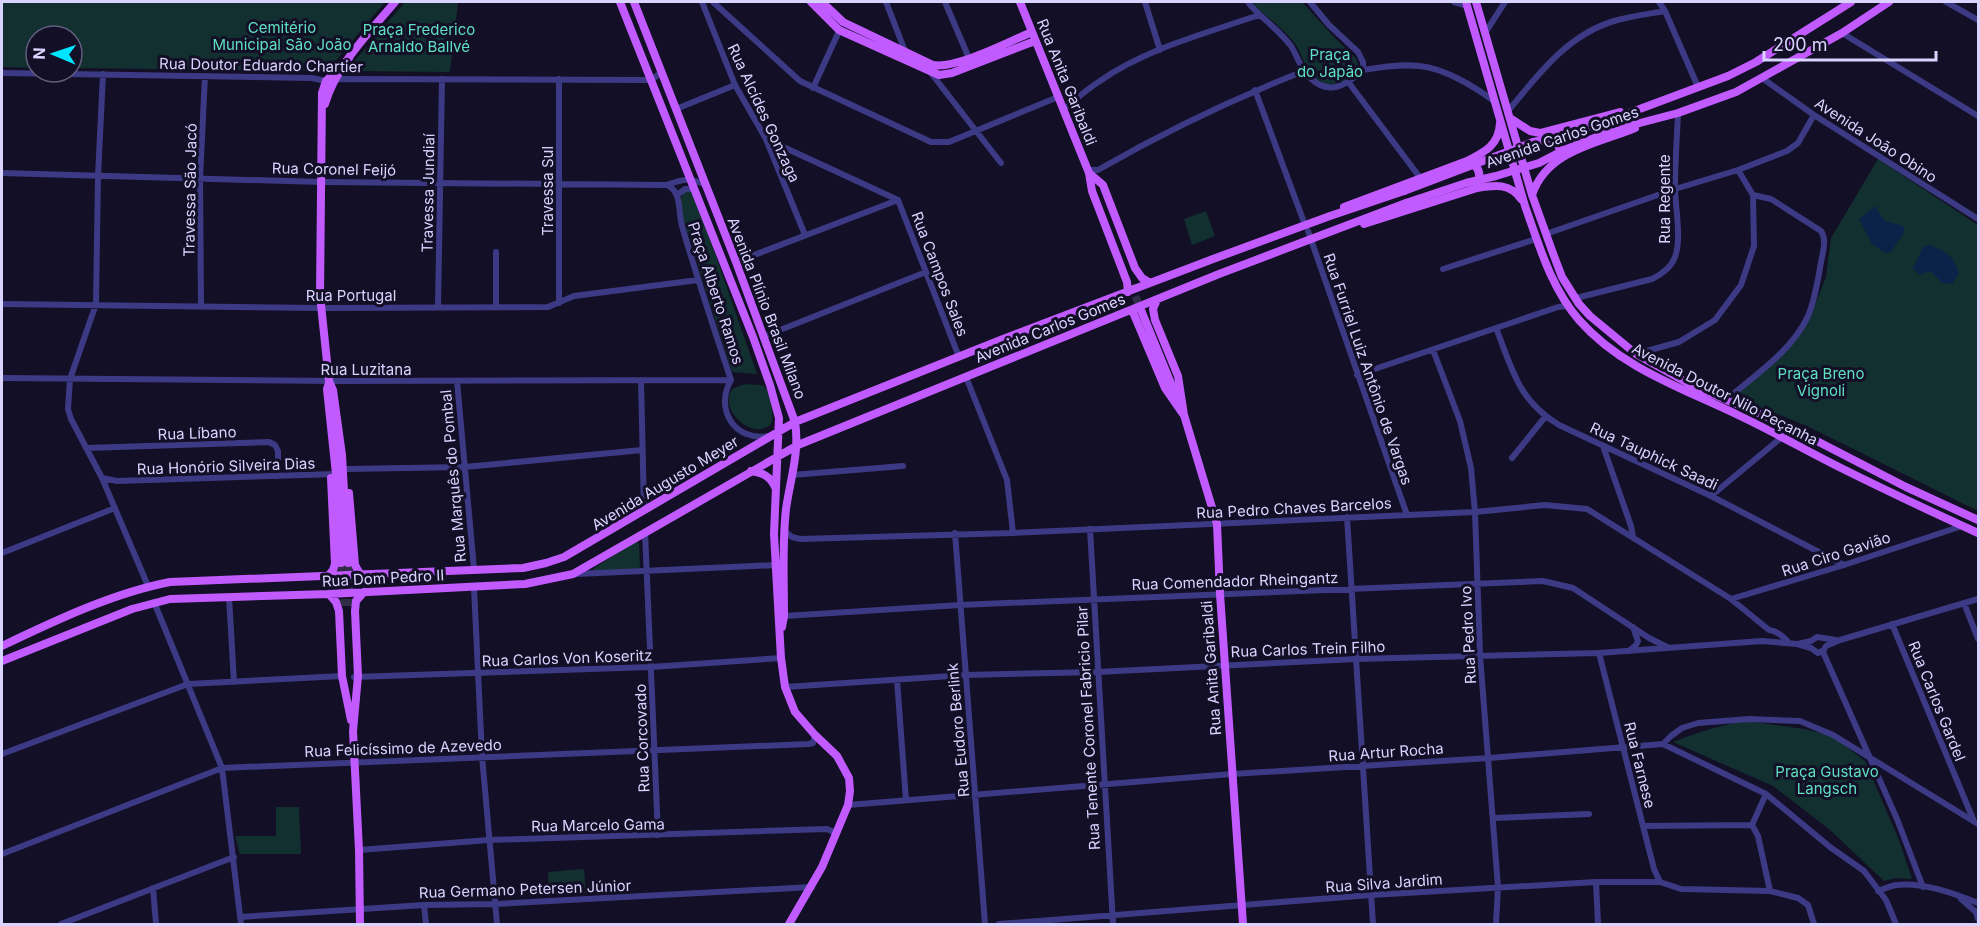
<svg xmlns="http://www.w3.org/2000/svg" width="1980" height="926" font-family="Inter,sans-serif">
<style>
.green{fill:#12302f}
.water{fill:#0c2248}
.lines{fill:none;stroke-linecap:round;stroke-linejoin:round}
.major-tunnel{stroke:#312d47;stroke-width:8;stroke-dasharray:8 4;stroke-linecap:butt}
.minor{stroke:#3d3a85;stroke-width:6}
.major{stroke:#c25bff;stroke-width:8}
.major-bridge{stroke:#c25bff;stroke-width:8}
.labels{text-anchor:middle;dominant-baseline:central;stroke-width:6;stroke-linejoin:round;paint-order:stroke}
.park-label{font-size:15px;fill:#5fe0c0;stroke:#130f26}
.street-label{font-size:15px;fill:#d9d4ff;stroke:#130f26}
</style>
<rect width="100%" height="100%" fill="#130f26"/>
<path class="green" d="M2,2H385L327,71L72,68V36H36V68L2,67Z
M405,2H458L450,72L346,71Z
M1253,2H1302L1336,39L1356,58L1359,69C1340,88 1322,92 1306,66C1302,59 1300,51 1296,45C1286,31 1267,17 1255,6Z
M1878,159L1978,225V511L1807,426L1733,396L1792,345L1812,312L1826,277L1831,238Z
M684,192H691L695,196L757,374L732,372L683,219L680,200Z
M1206,211L1215,236L1192,245L1184,219Z
M745,384C751,385 759,384 764,386C770,390 776,420 770,425C752,440 722,412 730,393C732,387 740,386 745,384Z
M637,541L639,544L640,568L595,572L593,570L594,568Z
M1747,721L1804,729L1832,735L1865,761L1899,840L1912,879L1896,878L1884,881L1830,830L1773,786L1673,742C1698,732 1721,725 1747,721Z
M276,807H299L301,854H240L235,836H276Z
M584,869L586,893L549,895L548,872Z"/>
<path class="water" d="M1875,206L1885,221L1904,226V233L1891,252L1885,253L1872,244L1859,219Z
M1930,245C1948,253 1952,254 1959,273L1952,284L1942,283L1931,271L1919,275L1913,268L1923,247Z"/>
<g class="lines">
<path class="major-tunnel" d="M1131,285L1141,310
M341,563L344,606
M348,563L350,606"/>
<path class="minor" d="M702,2L735,85L766,139L805,235
M713,2L800,81L931,142H949L1058,97
M886,2L905,51
M945,2L971,63
M1145,2L1160,50
M1248,2L1251,6C1264,20 1280,31 1291,46C1296,54 1299,63 1304,71C1325,97 1342,89 1363,70
M1310,2L1329,25L1358,52L1363,62V70
M1454,2L1468,6
M1659,2L1665,11L1698,87
M1946,2L1978,20
M1485,33L1505,2
M1842,33L1978,116
M1363,70C1381,67 1400,64 1419,66C1444,68 1475,87 1494,101
M2,73L312,78L326,81L336,79L651,80L662,72
M931,73L1001,163
M103,74L98,176L96,304L70,379L68,409L71,419L102,478L148,586
M1762,78L1814,115L1978,219
M559,79V303
M1349,83L1421,179
M813,88L840,29
M1255,90L1305,225
M676,109L735,85
M1063,110C1075,100 1087,89 1100,81C1145,49 1207,33 1259,15
M1508,111C1538,75 1567,35 1614,21C1631,16 1648,14 1665,11
M766,139L898,200
M1088,170H1098C1164,132 1233,99 1304,71
M2,173L322,182L666,185C684,179 689,177 706,185
M667,185C682,191 678,213 682,226C697,278 714,329 731,380C714,409 735,442 768,436
M677,195L685,189H694
M898,200L959,357
M1308,231L1407,515
M1546,234L1675,189L1738,170L1787,151L1798,143L1814,115
M496,252V307
M736,262L898,200
M1443,269L1536,239
M1576,298L1652,279C1662,274 1671,268 1675,257C1682,238 1675,207 1675,187C1675,163 1677,138 1678,113
M2,304L321,308L548,307L574,296L698,280
M201,305L200,179L205,76
M438,307L442,79
M1496,328C1513,371 1518,400 1559,425L1711,496L1844,565
M765,336L926,272
M1433,350L1460,421L1471,468L1475,512L1480,655L1498,887L1496,924
M1636,354L1679,342L1715,320L1741,285L1754,246L1753,195L1738,170
M1357,375L1558,307L1568,306
M966,377L1007,480L1013,533
M2,378L340,381L731,380
M641,380L644,510
M457,381L474,569
M1727,399C1755,375 1792,351 1808,316C1815,300 1818,280 1821,262C1823,251 1827,240 1821,231L1771,199L1753,195
M1603,446L1631,526L1633,537
M86,448L269,442L275,445L278,451V476
M1512,458L1545,417
M347,469L465,467L642,450
M792,475L903,466
M102,478L117,481L336,474
M1711,496L1782,437
M1347,517L1373,924
M1090,529L1113,924
M784,531L792,537L800,539L1013,533L1475,512L1545,505L1587,509L1731,599L1769,630C1777,631 1783,636 1788,642
M645,532L658,835
M955,533L985,924
M2,553L115,508
M576,574L776,565
M474,587L482,756L497,924
M229,597L234,682
M1731,599L1844,565L1962,526
M154,602L222,768L241,924
M1964,603L1978,639
M784,616L960,605L1543,581L1573,588L1649,638L1669,648
M1892,624L1973,819
M1798,644L1811,641L1817,637L1836,640
M1629,651L1636,645L1638,641L1633,627
M1823,652L1897,819L1923,887
M1599,653L1654,869L1660,882
M354,677L651,667L781,658
M897,680L906,800
M785,687L966,675L1097,672L1356,659L1599,653L1762,641L1797,644L1811,648L1818,653L1824,650L1826,646L1840,640L1978,599
M1663,744L1671,736L1682,728L1698,723L1749,719L1800,721L1833,735L1978,824
M2,754L188,684L342,676
M1766,794L1752,825L1758,836L1770,891
M848,805L1232,774L1489,758L1663,744L1766,794L1830,847L1864,871L1886,900L1896,924
M1494,818L1589,814
M1643,826L1752,825
M359,850L489,840L827,829L836,833
M2,854L222,768L809,744L813,743L815,735
M1596,882L1598,924
M153,888L156,924
M1878,891C1884,889 1890,886 1896,885C1923,882 1953,893 1978,903
M1961,899L1976,912L1978,919
M424,905L426,924
M240,917L424,905L495,904L812,887
M61,924L234,857
M999,924L1371,895L1596,882H1660L1681,889L1770,891L1798,898L1808,905L1814,924"/>
<path class="major" d="M620,2L753,337L770,385L779,418L774,534L781,658L785,687L795,712L815,735L837,756L849,778L850,791L848,805L822,867L789,924
M634,2L736,262L795,422C800,452 790,480 786,509C782,544 784,581 784,616L782,627
M811,2L839,30L939,75L952,73L1035,41
M822,2L843,22L933,65C957,69 1008,42 1032,32
M1020,2L1089,173L1092,191L1127,282L1128,292
M1466,2L1525,206C1539,245 1551,288 1579,320C1621,368 1682,388 1738,415C1772,431 1805,450 1839,467C1885,490 1932,512 1978,533
M1476,2L1532,195L1554,256L1562,277L1579,304L1590,316L1636,354L1693,386L1782,423L1906,487L1978,520
M325,104C336,65 370,32 395,2
M1510,118L1530,131L1540,133L1620,112
M1613,119L1728,76L1756,62L1851,2
M1617,129L1678,113L1736,92L1842,33L1889,2
M1556,131V143L1564,155
M1469,162C1479,166 1481,174 1478,184
M1089,173L1103,185L1135,268L1142,278L1150,283
M1532,195C1547,150 1597,144 1635,128
M1344,207L1467,161C1485,152 1499,145 1500,123
M1364,224L1477,188C1495,185 1510,183 1521,199
M1157,300L1153,309L1155,320L1178,376L1184,415L1217,524L1220,594L1243,924
M1132,310L1165,388L1183,414
M1141,310L1179,403
M329,383L327,389L336,474L341,563
M751,471C763,473 770,476 775,487
M349,493L355,565L360,574
M348,563L342,455L333,390L329,381L320,295L322,93L326,81L349,58
M328,576L333,570L335,564L331,478
M329,594L336,602L339,611L342,676L351,720
M2,646C54,621 113,593 170,582L523,568L546,563L564,557L795,422L1003,339L1213,259L1330,216L1404,191
M2,661L132,609L170,599L329,594L525,584L573,574L798,445L1219,274L1406,203
M360,924L359,850L353,731L358,676L355,611L356,601L364,592"/>
<path class="major-bridge" d="M1404,191L1533,142L1559,137L1613,119
M1406,203L1466,183L1496,176L1539,163L1564,150L1617,129"/>
</g>
<g class="labels">
<g class="park-label">
<text x="282" y="27">Cemitério<tspan x="282" dy="17">Municipal São João</tspan></text>
<text x="419" y="29">Praça Frederico<tspan x="419" dy="17">Arnaldo Ballvé</tspan></text>
<text x="1330" y="54">Praça<tspan x="1330" dy="17">do Japão</tspan></text>
<text x="1821" y="373">Praça Breno<tspan x="1821" dy="17">Vignoli</tspan></text>
<text x="1827" y="771">Praça Gustavo<tspan x="1827" dy="17">Langsch</tspan></text>
</g>
<g class="street-label">
<text transform="translate(261 65) rotate(1)">Rua Doutor Eduardo Chartier</text>
<text transform="translate(1067 82) rotate(68)">Rua Anita Garibaldi</text>
<text transform="translate(764 113) rotate(65)">Rua Alcídes Gonzaga</text>
<text transform="translate(1562 137) rotate(-19)">Avenida Carlos Gomes</text>
<text transform="translate(1876 140) rotate(33)">Avenida João Obino</text>
<text transform="translate(334 169) rotate(1)">Rua Coronel Feijó</text>
<text transform="translate(190 190) rotate(-89)">Travessa São Jacó</text>
<text transform="translate(547 191) rotate(-90)">Travessa Sul</text>
<text transform="translate(428 193) rotate(-89)">Travessa Jundiaí</text>
<text transform="translate(1664 199) rotate(-90)">Rua Regente</text>
<text transform="translate(940 274) rotate(69)">Rua Campos Sales</text>
<text transform="translate(716 293) rotate(72)">Praça Alberto Ramos</text>
<text x="351" y="295">Rua Portugal</text>
<text transform="translate(767 308) rotate(69)">Avenida Plínio Brasil Milano</text>
<text transform="translate(1050 328) rotate(-22)">Avenida Carlos Gomes</text>
<text x="366" y="369">Rua Luzitana</text>
<text transform="translate(1368 369) rotate(71)">Rua Furriel Luiz Antônio de Vargas</text>
<text transform="translate(1725 394) rotate(27)">Avenida Doutor Nilo Peçanha</text>
<text transform="translate(197 433) rotate(-2)">Rua Líbano</text>
<text transform="translate(1654 456) rotate(25)">Rua Tauphick Saadi</text>
<text transform="translate(226 466) rotate(-2)">Rua Honório Silveira Dias</text>
<text transform="translate(453 476) rotate(-95)">Rua Marquês do Pombal</text>
<text transform="translate(665 483) rotate(-31)">Avenida Augusto Meyer</text>
<text transform="translate(1294 508) rotate(-3)">Rua Pedro Chaves Barcelos</text>
<text transform="translate(1836 554) rotate(-18)">Rua Ciro Gavião</text>
<text transform="translate(383 578) rotate(-3)">Rua Dom Pedro II</text>
<text transform="translate(1235 581) rotate(-2)">Rua Comendador Rheingantz</text>
<text transform="translate(1468 635) rotate(-93)">Rua Pedro Ivo</text>
<text transform="translate(1308 649) rotate(-2)">Rua Carlos Trein Filho</text>
<text transform="translate(567 658) rotate(-2)">Rua Carlos Von Koseritz</text>
<text transform="translate(1211 668) rotate(-94)">Rua Anita Garibaldi</text>
<text transform="translate(1937 701) rotate(68)">Rua Carlos Gardel</text>
<text transform="translate(1088 728) rotate(-93)">Rua Tenente Coronel Fabricio Pilar</text>
<text transform="translate(958 730) rotate(-95)">Rua Eudoro Berlink</text>
<text transform="translate(642 738) rotate(-92)">Rua Corcovado</text>
<text transform="translate(403 748) rotate(-2)">Rua Felicíssimo de Azevedo</text>
<text transform="translate(1386 752) rotate(-4)">Rua Artur Rocha</text>
<text transform="translate(1640 765) rotate(76)">Rua Farnese</text>
<text transform="translate(598 825) rotate(-1)">Rua Marcelo Gama</text>
<text transform="translate(1384 883) rotate(-4)">Rua Silva Jardim</text>
<text transform="translate(525 889) rotate(-2)">Rua Germano Petersen Júnior</text>
</g>
</g>
<rect width="1980" height="926" fill="none" stroke="#d9d4ff" stroke-width="6"/>
<g transform="translate(54 54) rotate(272)"><circle r="28" fill="#130f26" stroke="#625e7d" stroke-width="1.5"/>
<path d="M0-4.5L10 22L0 15L-10 22Z" fill="#00e5ff"/>
<text y="-9" font-size="16" font-weight="bold" text-anchor="middle" fill="#d9d4ff">N</text>
</g>
<path d="M1764 51v9h172v-9" fill="none" stroke="#d9d4ff" stroke-width="3"/>
<text x="1773" y="51" font-size="18" fill="#d9d4ff" stroke="#130f26" stroke-width="4.5" paint-order="stroke">200 m</text>
</svg>
